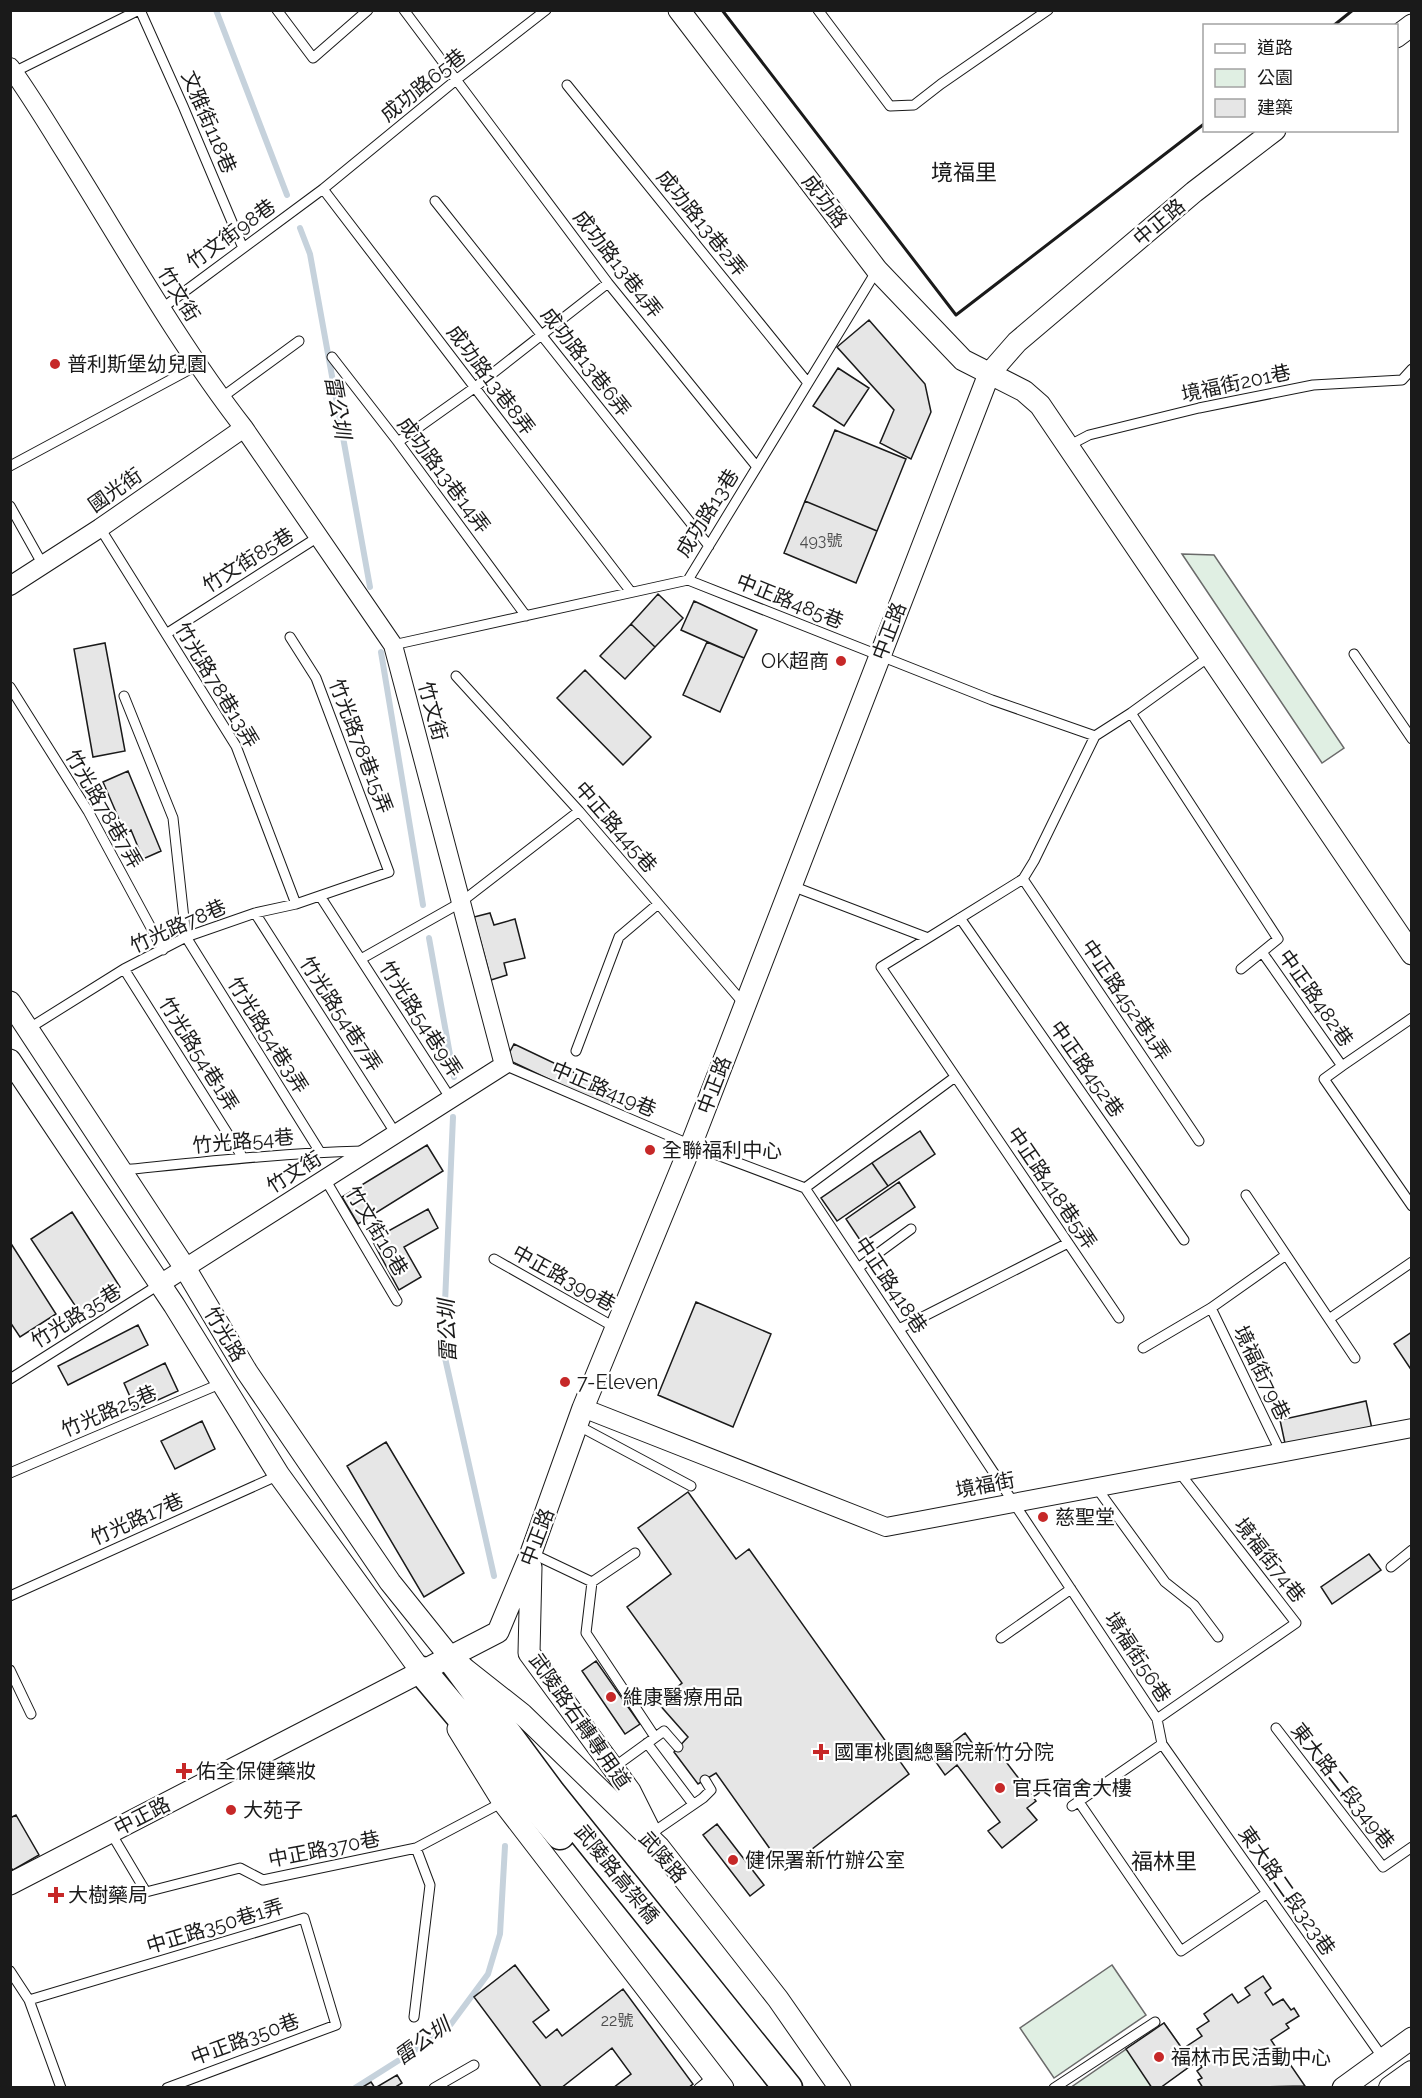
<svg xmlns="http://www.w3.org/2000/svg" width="1422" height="2098" font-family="Raleway,'Noto Sans TC',sans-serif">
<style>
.green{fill:#e0efe3;stroke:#6a6a6a;stroke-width:1.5}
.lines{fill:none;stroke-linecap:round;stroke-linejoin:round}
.stream{stroke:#c6d2dc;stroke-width:6}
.building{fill:#e6e6e6;stroke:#1a1a1a;stroke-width:1.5}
.service-casing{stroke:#1a1a1a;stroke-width:11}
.minor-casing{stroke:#1a1a1a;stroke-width:20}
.tertiary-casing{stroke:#1a1a1a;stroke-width:23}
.secondary-casing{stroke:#1a1a1a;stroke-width:26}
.trunk-casing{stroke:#1a1a1a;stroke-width:31}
.service{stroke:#fff;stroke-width:9}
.minor{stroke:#fff;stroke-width:18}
.tertiary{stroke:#fff;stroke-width:21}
.secondary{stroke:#fff;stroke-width:24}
.trunk{stroke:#fff;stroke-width:28}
.wall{stroke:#1a1a1a;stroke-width:3}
.poi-dot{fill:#c62828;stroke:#fff;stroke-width:2}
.labels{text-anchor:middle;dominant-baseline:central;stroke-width:4.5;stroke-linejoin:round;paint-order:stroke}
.number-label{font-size:16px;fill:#4d4d4d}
.street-label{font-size:20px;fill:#1a1a1a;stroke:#fff}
.poi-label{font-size:20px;fill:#1a1a1a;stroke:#fff;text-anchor:start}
.water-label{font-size:21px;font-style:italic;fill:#1a1a1a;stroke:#fff}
.quarter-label{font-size:22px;fill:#1a1a1a;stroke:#fff}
</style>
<rect width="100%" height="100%" fill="#fff"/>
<path class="green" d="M1182,554L1214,555L1344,748L1322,763Z
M1112,1965L1146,2015L1054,2078L1020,2028Z
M1164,2023L1193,2064L1160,2087L1070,2088Z"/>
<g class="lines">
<path class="stream" d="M216,10L287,195
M300,228L310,254L370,587
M381,652L423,905
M429,938L454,1077
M453,1117L443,1349L494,1576
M355,2088L423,2045L451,2024L488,1974L500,1934L505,1846"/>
</g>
<path class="building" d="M869,320L925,384L931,412L911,459L880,443L894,410L837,347Z
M838,368L869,388L844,426L813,406Z
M835,430L906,459L877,531L805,501Z
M805,501L877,531L856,583L784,553Z
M658,594L683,618L655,647L631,624Z
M694,601L757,630L744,658L681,630Z
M631,624L655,647L625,679L600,656Z
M707,642L744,658L720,712L683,695Z
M105,643L125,751L93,757L74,649Z
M585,670L651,737L623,765L557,698Z
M128,771L161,851L143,859L131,830L125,833L103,782Z
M490,913L494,925L515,919L525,958L504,963L507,975L491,980L474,917Z
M514,1044L615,1092L608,1107L506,1059Z
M920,1131L935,1154L888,1186L872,1163Z
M427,1145L443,1171L358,1224L342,1197Z
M872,1163L888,1186L837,1221L821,1198Z
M899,1182L915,1207L862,1243L846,1219Z
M428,1209L438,1228L404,1247L421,1277L399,1290L372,1240Z
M72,1212L120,1287L80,1313L31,1239Z
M10,1242L56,1314L20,1337L10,1322Z
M696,1302L771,1334L733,1427L658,1395Z
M138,1325L148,1345L68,1385L58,1366Z
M1412,1332V1371L1394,1344Z
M165,1363L178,1391L136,1410L124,1383Z
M1366,1401L1372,1429L1286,1448L1280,1420Z
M202,1421L215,1449L175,1469L161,1441Z
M386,1442L464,1573L424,1597L347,1466Z
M688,1492L736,1559L749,1549L909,1774L785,1870L716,1773L698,1784L674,1752L688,1737L658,1703L682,1683L627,1607L671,1574L638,1528Z
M1369,1554L1381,1570L1332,1604L1321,1587Z
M596,1661L640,1724L625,1734L582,1671Z
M965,1733L978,1751L991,1742L1036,1801L1027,1808L1037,1820L1002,1848L988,1831L1000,1822L957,1765L945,1775L933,1758Z
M16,1815L39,1855L13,1870L10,1867V1818Z
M717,1824L764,1885L750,1896L703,1835Z
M515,1965L549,2010L533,2022L546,2038L557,2029L562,2036L623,1989L693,2084L688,2088H613L631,2074L612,2048L561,2088H542L474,1997Z
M1263,1976L1271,1988L1265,1993L1273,2005L1283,1999L1291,2010L1294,2008L1299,2016L1286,2024L1289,2028L1271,2040L1275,2046L1265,2052L1271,2062L1283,2054L1305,2086L1203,2088L1198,2080L1202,2078L1197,2071L1202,2067L1187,2046L1202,2036L1197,2029L1209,2021L1204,2014L1232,1994L1238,2003L1250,1995L1245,1988Z
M1164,2023L1193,2064L1160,2088H1152L1126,2049Z
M397,2075L402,2083L394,2088H375Z
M371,2082L375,2088H361Z"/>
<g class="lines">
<g class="service-casing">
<path id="service" d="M140,10L183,106L243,248
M277,10L313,58L368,10
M404,10L608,283L757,467
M818,10L890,106L914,105L941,84L1048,10
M14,72L139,10
M567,85L808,383
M323,189L631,592
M435,201L709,546
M161,309L323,189L456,80L546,10
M332,357L398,442L526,616
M221,398L299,341
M398,442L474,388L608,283
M1068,446L1089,435L1199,408L1313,385L1402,380L1412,369
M10,466L198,365
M10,506L43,565
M100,528L236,746L296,904
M688,580L992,700L1095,736L1131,713L1210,656
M166,634L318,537
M393,645L688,580L877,270
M1354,654L1412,739
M456,676L579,811L745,1005
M10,687L88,811L163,950
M124,696L173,818L186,937L320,1152
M1131,713L1278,939L1241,969
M1023,879L1199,1141
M792,886L928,938L1023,879L1034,861L1095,736
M320,896L451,1099
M255,913L396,1134
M960,918L1184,1240
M928,938L881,967L1119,1318
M1262,952L1342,1066L1324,1079L1412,1206
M361,959L460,903L579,811
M124,969L243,1158
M28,1029L124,969L186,937L255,913L296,904L389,872L316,678L290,637
M576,1051L619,937L658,904
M504,1065L691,1145L805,1188L1157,1719L1162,1744L1072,1806
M1342,1066L1412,1018
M123,1170C203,1162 282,1153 363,1151
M325,1179L397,1301
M805,1188L955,1077
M1246,1195L1355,1358
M494,1259L616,1328
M858,1268L911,1229
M1211,1308L1281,1453
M1329,1319L1412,1262
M899,1329L1068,1243
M1143,1348L1211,1308L1286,1255
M10,1379L160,1284
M577,1425L691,1486
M10,1473L222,1383
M1096,1487L1165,1582L1194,1605L1218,1637
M531,1553L592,1582L586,1633L655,1737
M1391,1567L1412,1550
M592,1582L635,1553
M10,1596L279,1475
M1001,1638L1071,1589
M10,1670L31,1714
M1157,1719L1296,1623L1179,1472
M1276,1728L1383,1867L1412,1847
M647,1743L693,1804
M1162,1744L1383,2058
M613,1768L664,1731L678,1747
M1079,1802L1181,1951L1267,1893
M111,1833L146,1892L240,1868L263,1880L416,1848L503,1802
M652,1833L703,1798L711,1790L705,1780
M10,1971L29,2000L61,2088
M29,2000L304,1918L336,2025L167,2088
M414,2017L430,1885L416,1848
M434,2088L474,2065
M699,2088L714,2076
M1054,2088L1155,2022"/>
</g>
<g class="minor-casing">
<path id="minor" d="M10,67C28,92 44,118 60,144C120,239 175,339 244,428L393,645L504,1065L160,1284
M10,586L100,528L244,428
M583,1408L886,1527L1412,1428"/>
</g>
<g class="tertiary-casing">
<path id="tertiary" d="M679,10L877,270L963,360L1024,391L1040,405L1412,954
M1396,37L1412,25
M10,1002L185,1268L247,1372L390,1582L451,1658L522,1714L659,1847L778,1999L840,2088
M10,1060L174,1305L279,1475L429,1682
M531,1567L529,1653L630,1791L650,1831
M458,1729L503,1802L723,2088
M10,1884L498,1632L531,1553L583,1408L691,1145L989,374L1017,342L1194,192L1275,130
M1343,2088L1412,2038"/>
</g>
<g class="secondary-casing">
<path id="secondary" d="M1391,2088L1412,2073"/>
</g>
<g class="trunk-casing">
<path id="trunk" d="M451,1658L551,1793L788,2088
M422,1671L560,1835"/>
</g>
<use href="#service" class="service"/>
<use href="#minor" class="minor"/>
<use href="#tertiary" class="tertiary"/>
<use href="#secondary" class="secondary"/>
<use href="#trunk" class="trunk"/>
<path class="wall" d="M722,10L956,315L1204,124
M1333,26L1353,10"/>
</g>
<g class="poi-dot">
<circle cx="55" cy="364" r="6"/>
<circle cx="841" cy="661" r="6"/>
<circle cx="650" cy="1150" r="6"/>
<circle cx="565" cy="1382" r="6"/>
<circle cx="1043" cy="1517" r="6"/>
<circle cx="611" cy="1697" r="6"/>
<path d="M818 1743h6v6h6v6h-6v6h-6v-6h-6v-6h6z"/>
<path d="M181 1762h6v6h6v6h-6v6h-6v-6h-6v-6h6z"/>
<circle cx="1000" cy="1788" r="6"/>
<circle cx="231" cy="1810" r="6"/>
<circle cx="733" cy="1860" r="6"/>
<path d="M53 1886h6v6h6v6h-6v6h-6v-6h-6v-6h6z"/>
<circle cx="1159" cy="2057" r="6"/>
</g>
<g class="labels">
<g class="number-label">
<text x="821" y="540">493號</text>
<text x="617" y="2020">22號</text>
</g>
<g class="street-label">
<text transform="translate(423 85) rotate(-39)">成功路65巷</text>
<text transform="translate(209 122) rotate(67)">文雅街118巷</text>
<text transform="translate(825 201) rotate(53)">成功路</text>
<text transform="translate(1159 222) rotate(-40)">中正路</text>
<text transform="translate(702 223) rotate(51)">成功路13巷2弄</text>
<text transform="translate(231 234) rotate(-36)">竹文街98巷</text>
<text transform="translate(618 264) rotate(52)">成功路13巷4弄</text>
<text transform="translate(179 294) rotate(58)">竹文街</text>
<text transform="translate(586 362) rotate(52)">成功路13巷6弄</text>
<text transform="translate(491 380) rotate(53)">成功路13巷8弄</text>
<text transform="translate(1236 383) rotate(-12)">境福街201巷</text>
<text transform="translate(444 475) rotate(53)">成功路13巷14弄</text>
<text transform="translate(115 490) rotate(-35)">國光街</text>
<text transform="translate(707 513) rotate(-58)">成功路13巷</text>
<text transform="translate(248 560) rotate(-32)">竹文街85巷</text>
<text transform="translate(790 601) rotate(22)">中正路485巷</text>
<text transform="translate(889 631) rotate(-69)">中正路</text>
<text transform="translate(217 685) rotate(59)">竹光路78巷13弄</text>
<text transform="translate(433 711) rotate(75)">竹文街</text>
<text transform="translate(361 746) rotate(69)">竹光路78巷15弄</text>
<text transform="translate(104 809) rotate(60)">竹光路78巷7弄</text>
<text transform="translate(616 827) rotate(49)">中正路445巷</text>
<text transform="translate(178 926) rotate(-24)">竹光路78巷</text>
<text transform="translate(1316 998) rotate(55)">中正路482巷</text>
<text transform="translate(1126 1000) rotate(56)">中正路452巷1弄</text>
<text transform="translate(341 1014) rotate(57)">竹光路54巷7弄</text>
<text transform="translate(421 1019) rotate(57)">竹光路54巷9弄</text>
<text transform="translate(268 1035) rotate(58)">竹光路54巷3弄</text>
<text transform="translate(199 1054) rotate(58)">竹光路54巷1弄</text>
<text transform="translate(1087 1069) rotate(55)">中正路452巷</text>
<text transform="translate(714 1085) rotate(-69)">中正路</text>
<text transform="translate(604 1089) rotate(23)">中正路419巷</text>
<text transform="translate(243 1141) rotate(-5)">竹光路54巷</text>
<text transform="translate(294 1172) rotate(-32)">竹文街</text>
<text transform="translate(1052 1188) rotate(56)">中正路418巷5弄</text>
<text transform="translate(377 1231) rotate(59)">竹文街16巷</text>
<text transform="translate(564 1278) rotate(29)">中正路399巷</text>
<text transform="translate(891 1285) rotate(56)">中正路418巷</text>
<text transform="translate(76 1316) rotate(-32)">竹光路35巷</text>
<text transform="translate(225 1334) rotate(59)">竹光路</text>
<text transform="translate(1262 1373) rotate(64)">境福街79巷</text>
<text transform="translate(109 1411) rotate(-23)">竹光路25巷</text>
<text transform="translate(985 1485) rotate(-11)">境福街</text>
<text transform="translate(137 1519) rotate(-24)">竹光路17巷</text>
<text transform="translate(537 1537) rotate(-69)">中正路</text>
<text transform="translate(1270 1560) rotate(52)">境福街74巷</text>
<text transform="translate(1138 1657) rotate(57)">境福街56巷</text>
<text transform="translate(580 1721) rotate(55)">武陵路右轉專用道</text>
<text transform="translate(1343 1786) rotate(52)">東大路二段349巷</text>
<text transform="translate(142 1816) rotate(-27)">中正路</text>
<text transform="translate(324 1849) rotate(-11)">中正路370巷</text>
<text transform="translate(663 1857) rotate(49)">武陵路</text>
<text transform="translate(617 1874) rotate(51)">武陵路高架橋</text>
<text transform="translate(1287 1891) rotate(55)">東大路二段323巷</text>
<text transform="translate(215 1926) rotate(-17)">中正路350巷1弄</text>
<text transform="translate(245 2039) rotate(-20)">中正路350巷</text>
</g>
<g class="poi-label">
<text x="67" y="364">普利斯堡幼兒園</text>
<text x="829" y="661" text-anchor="end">OK超商</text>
<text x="662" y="1150">全聯福利中心</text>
<text x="577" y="1382">7-Eleven</text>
<text x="1055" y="1517">慈聖堂</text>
<text x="623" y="1697">維康醫療用品</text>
<text x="834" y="1752">國軍桃園總醫院新竹分院</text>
<text x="196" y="1771">佑全保健藥妝</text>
<text x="1012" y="1788">官兵宿舍大樓</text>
<text x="243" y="1810">大苑子</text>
<text x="745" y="1860">健保署新竹辦公室</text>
<text x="68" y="1895">大樹藥局</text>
<text x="1171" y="2057">福林市民活動中心</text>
</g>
<g class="water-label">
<text transform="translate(338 407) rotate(80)">雷公圳</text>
<text transform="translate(447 1331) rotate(-92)">雷公圳</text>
<text transform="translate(422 2041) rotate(-36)">雷公圳</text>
</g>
<g class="quarter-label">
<text x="964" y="172">境福里</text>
<text x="1164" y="1861">福林里</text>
</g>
</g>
<rect width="1422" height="2098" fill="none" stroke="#1a1a1a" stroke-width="24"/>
<rect x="1203" y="24" width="195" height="108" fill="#ffffff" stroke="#a3a3a3" stroke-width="1.5"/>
<rect x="1215" y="44" width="30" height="9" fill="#ffffff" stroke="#a3a3a3" stroke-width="1.5"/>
<text x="1257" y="54" font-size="18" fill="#1a1a1a">道路</text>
<rect x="1215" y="69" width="30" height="18" fill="#e0efe3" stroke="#a3a3a3" stroke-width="1.5"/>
<text x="1257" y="84" font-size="18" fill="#1a1a1a">公園</text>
<rect x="1215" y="99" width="30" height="18" fill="#e6e6e6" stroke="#a3a3a3" stroke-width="1.5"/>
<text x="1257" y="114" font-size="18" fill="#1a1a1a">建築</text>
</svg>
